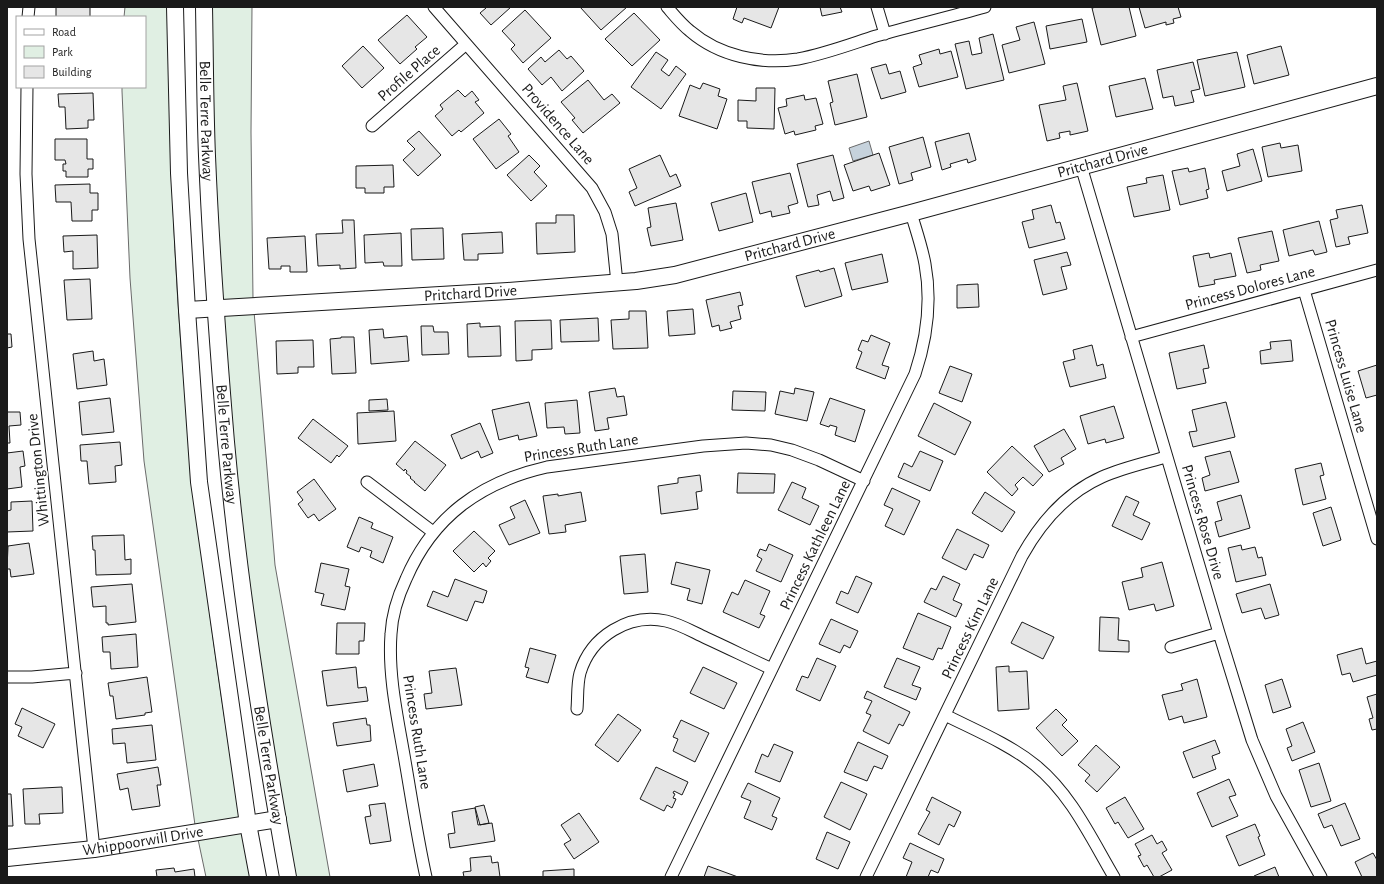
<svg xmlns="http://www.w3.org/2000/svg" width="1384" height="884" font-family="'Alegreya Sans',sans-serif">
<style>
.green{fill:#e0efe3;stroke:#6a6a6a}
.water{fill:#c6d2dc;stroke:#6a6a6a}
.building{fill:#e6e6e6;stroke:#1a1a1a}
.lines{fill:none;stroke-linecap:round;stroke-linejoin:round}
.street-casing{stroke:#1a1a1a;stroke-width:13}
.secondary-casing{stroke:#1a1a1a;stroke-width:18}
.street{stroke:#fff;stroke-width:11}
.secondary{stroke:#fff;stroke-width:16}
.labels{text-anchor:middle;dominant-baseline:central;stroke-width:3;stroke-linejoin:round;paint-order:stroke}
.street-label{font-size:16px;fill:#1a1a1a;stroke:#fff}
</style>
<rect width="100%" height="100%" fill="#fff"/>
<path class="green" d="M125,7H168C170,136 173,265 185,393C200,556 222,717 251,877H206L195,825L144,461L130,278L122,91V87H145V17H124Z
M211,7H252L251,132L253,299L275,565L330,877H295C269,739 248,599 234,459C224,349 217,237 213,126C211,86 212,47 211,7Z"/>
<path class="water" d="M869,141L873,155L853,161L849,148Z"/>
<path class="building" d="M56,7H90V17H56Z
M484,7H511L491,25L480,13L486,8Z
M580,7H627L601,30Z
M737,7H779L771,28L744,18L742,23L733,19Z
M820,7H840L842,12L822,16Z
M1097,7H1129L1136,36L1101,45L1092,8Z
M1139,7H1178L1181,17L1173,19L1174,23L1166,25V22L1145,28Z
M525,10L551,38L523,63L511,49L515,45L502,31Z
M634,13L660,40L632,66L605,39Z
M407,15L427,37L415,47L417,49L400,64L378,40Z
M1082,19L1087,42L1050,49L1046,26Z
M1034,22L1045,64L1009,73L1002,45L1020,40L1016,27Z
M993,34L1004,80L966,89L955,44L969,41L972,55L982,53L979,38Z
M363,46L384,68L362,88L342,66Z
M1281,46L1289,75L1254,84L1247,55Z
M939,49L940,54L951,51L958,77L919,87L913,67L922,64L919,55Z
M559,50L567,59L571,56L584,71L562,91L551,77L542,85L528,69L541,57L545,62Z
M656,52L668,60L661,70L669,76L676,66L686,74L661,109L631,87Z
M1237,52L1245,87L1205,96L1197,60Z
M1193,62L1200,89L1191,91L1194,102L1175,106L1173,96L1163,98L1157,70Z
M886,64L889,74L900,71L906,92L881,99L871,68Z
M857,74L867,117L835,125L830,103L833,102L828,81Z
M1145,78L1153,109L1116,117L1109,86Z
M588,80L604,100L612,94L620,103L583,133L572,120L575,118L561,102Z
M703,83L720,89L718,96L727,99L717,129L679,116L690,85L700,89Z
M1077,83L1088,131L1070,135V131L1059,133L1060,138L1047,141L1039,105L1066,100L1063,86Z
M756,88H775L774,129L747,128V121H738V100L756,101Z
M458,90L465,97L472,91L479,100L475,102L484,113L461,132L459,130L452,136L435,116L443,109L440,105Z
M93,93L94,120H88V128L66,129L65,107H59L58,94Z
M804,95L805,100L816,98L823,124L815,126L816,130L795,135L794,131L785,134L778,108L787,106L786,99Z
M499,119L511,134L508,136L519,152L496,169L473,139Z
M419,131L441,155L418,176L403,160L415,149L407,141Z
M969,133L976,160L968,163L967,159L950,164L951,167L942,170L935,142Z
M923,137L931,167L911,173L913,180L899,184L889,147Z
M55,139H87V159H93V169H88V177H66V171H63V164H66L65,160H55Z
M1280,143L1281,148L1298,145L1302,171L1268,177L1262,147Z
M1253,149L1262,181L1227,191L1222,171L1240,166L1237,154Z
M879,153L890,185L871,191L869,186L853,191L844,165Z
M529,155L540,166L534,172L547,186L531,201L507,175Z
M660,155L670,177L676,174L681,186L635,206L629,192L637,188L629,169Z
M833,155L844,198L833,201L830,191L817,195L819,205L808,207L797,164Z
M393,165L394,187H384V193H365V188H356V166Z
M1188,168L1189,172L1205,168L1209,189L1206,190L1208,198L1180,205L1172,171Z
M790,173L798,203L788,206L790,213L772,217L771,211L760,214L752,182Z
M1163,175L1170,210L1134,217L1127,187L1147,183L1146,178Z
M90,184V193H98V210H92V221H72L71,202H56L55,185Z
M746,193L753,222L719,231L711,203Z
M676,203L683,240L651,246L647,228L651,227L648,208Z
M1051,205L1056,223L1060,222L1065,239L1029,248L1022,222L1034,219L1032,210Z
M1362,205L1368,233L1348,237L1350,244L1336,247L1330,220L1338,218L1336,210Z
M556,215H574L575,252L537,254L536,223H556Z
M342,220H354L356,268L340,269V265L318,266L316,234L343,233Z
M1319,221L1327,252L1315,255L1313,250L1289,256L1283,230Z
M443,228L444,259L412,260L411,229Z
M1272,231L1279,261L1260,265L1261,270L1247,273L1238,238Z
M502,232L503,253L478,254V260H464L462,234Z
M401,233L402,266H384L383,262L365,263L364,235Z
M97,235L98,268L73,269V251L64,252L63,236Z
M305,236L307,272H290V266H281V269H269L267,238Z
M1067,252L1071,265L1061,267L1067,289L1043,295L1034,260Z
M1209,253L1210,258L1231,253L1236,276L1214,280L1215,284L1199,287L1193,256Z
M882,254L888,282L852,290L845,263Z
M834,268L842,296L805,307L796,276L819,270L820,272Z
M90,279L92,319L67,320L64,280Z
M978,284L979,307L957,308V285Z
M740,292L743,305L738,306L741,319L730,322L732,328L720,331L719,325L712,327L706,300Z
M693,309L695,334L669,336L667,311Z
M629,311H646L648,348L613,349L611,320L629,319Z
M598,318L599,341L561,342L560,320Z
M551,320L552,349L532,350V360L516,361L515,321Z
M480,323V327L500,326L501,356L468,357L467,324Z
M421,326H433L434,332H448L449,354L422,355Z
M383,329L384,338L407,336L409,361L371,364L369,330Z
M7,334H11L12,347L7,348Z
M871,335L890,343L882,365L889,367L885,379L856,368L862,352L858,350L862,340L868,342Z
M341,337H354L356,373L332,374L330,339L341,338Z
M313,340L314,367H298V373L277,374L276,341Z
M1291,340L1293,361L1261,364L1260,351L1271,349L1270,342Z
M1092,345L1097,366L1103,364L1106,378L1070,387L1063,362L1075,359L1073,350Z
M1204,345L1209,368L1203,369L1206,383L1177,389L1169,353Z
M93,351L94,361L104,359L107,385L77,389L73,354Z
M1377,365V395L1366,398L1358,371Z
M950,366L972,374L962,402L939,393Z
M615,388L617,397L624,396L627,415L607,418L609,429L595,431L589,392Z
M795,388L814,392L807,421L775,414L780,391L794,394Z
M733,391L766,392L765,411L732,410Z
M110,398L114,432L82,435L79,402Z
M830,398L865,410L855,442L835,435L837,427L830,425L829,427L820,424Z
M387,399L388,410L369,411V400Z
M577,400L580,433L565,434L564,427L547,428L545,403Z
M529,402L537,436L519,440L518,435L499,440L492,410Z
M1226,402L1235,437L1193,447L1189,432L1197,431L1192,410Z
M934,403L971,422L955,455L918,436Z
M1114,406L1124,438L1106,443L1105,439L1088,444L1080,416Z
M394,411L396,441L358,444L357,413Z
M7,412H20L21,425L9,426L10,443H7Z
M313,419L348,446L339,457L337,455L331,463L298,438Z
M480,423L493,453L481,458L478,451L461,459L451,435Z
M1064,429L1076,449L1061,458L1064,464L1049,472L1034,446Z
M415,441L446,465L425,491L414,482H415L410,478L411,477L406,473L407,471L405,469L404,471L396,464Z
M120,442L122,465L115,466L116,482L89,484L87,461H81L80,445Z
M1012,446L1043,475L1033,486L1023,477L1015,485L1018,489L1012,496L987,472Z
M23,451L25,466L20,467L22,487L7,489V453Z
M920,451L943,461L930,491L898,477L904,463L912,467Z
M1230,451L1239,482L1205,491L1202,478L1210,475L1205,457Z
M1321,463L1324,475L1320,476L1326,499L1303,505L1295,469Z
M738,473L775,474L774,493H737Z
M700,475L702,491L696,492L698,509L661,514L658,486L678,483V478Z
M314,479L336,509L319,521L314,514L308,518L298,504L303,500L297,492Z
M792,482L806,488L802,498L819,506L810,525L778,510Z
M892,488L920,501L904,535L885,526L893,509L884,505Z
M581,492L586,521L565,525L566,532L549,534L543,496L558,494V496Z
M985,492L1015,512L1002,532L972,513Z
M1241,495L1250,528L1219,537L1215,522L1222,520L1217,502Z
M1126,496L1139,502L1133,515L1150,523L1142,540L1112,526Z
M525,500L540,533L509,545L499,525L515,518L510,507Z
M32,501L33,531L7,532V511L11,510V502Z
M1331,507L1341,540L1323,546L1313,513Z
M359,517L373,523L371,528L393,537L383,563L370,557L372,551L361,547L359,552L347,547Z
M957,529L989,545L983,558L974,554L966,570L942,558Z
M474,531L495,551L488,558L491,561L486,567L483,563L474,572L453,551Z
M124,535L125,560L131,559V574L96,575L95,550H93L92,536Z
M29,543L34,574L11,577L10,569H7L8,546Z
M769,544L793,555L781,582L756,571L762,559L757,556L760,549L766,551Z
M1241,545L1242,550L1255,547L1258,558L1262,557L1266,575L1236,582L1228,548Z
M645,554L648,592L624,594L620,556Z
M676,562L710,570L702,604L687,600L690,589L671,584Z
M1162,562L1174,606L1156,611L1154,604L1129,610L1122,582L1143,577L1141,568Z
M321,563L349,569L345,586L350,587L345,610L321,605L324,594L315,592Z
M856,576L872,583L858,613L836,603L841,591L848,594Z
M943,576L960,584L953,600L962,604L956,617L924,602L931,588L936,590Z
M455,579L487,591L483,603L475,601L467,621L427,606L433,591L448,597Z
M745,580L770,591L760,614L765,616L759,628L723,612L732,592L738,595Z
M132,584L136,622L108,625V623H106V606L93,607L91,587Z
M1270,584L1279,615L1265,619L1261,608L1242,613L1236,594Z
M918,613L951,627L942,649L938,648L933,660L903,648Z
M1100,617L1119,618L1118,640L1129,641V652L1099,651Z
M831,619L858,631L850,648L844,645L840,653L819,644Z
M1022,622L1054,637L1043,659L1011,643Z
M337,623H365L364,641H359V654H336Z
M136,634L138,667L111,669L110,652H103L102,637Z
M530,648L556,655L548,683L526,677L529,668L525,667Z
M1362,648L1366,664L1377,661V675L1353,682L1350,673L1342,675L1337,655Z
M817,658L836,666L820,701L796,690L802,676L808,678Z
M897,658L920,667L912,685L921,688L916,700L884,687Z
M1009,666V672L1027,671L1029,709L998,711L996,667Z
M356,667L358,688L366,687L368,701L327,706L322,671Z
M703,667L737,683L724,709L690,693Z
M456,668L462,705L426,709L424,694L432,693L429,671Z
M147,677L152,712L145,713V715L116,719L113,696H110L108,683Z
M1197,679L1207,717L1184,723L1182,716L1169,720L1162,695L1183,690L1181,684Z
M1282,679L1291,707L1273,713L1265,685Z
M867,691L910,712L903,726L899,724L889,744L863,731L871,715L866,713L872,701L864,698Z
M1377,694V729L1372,730L1369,719L1373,718L1367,697Z
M22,708L55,724L43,748L18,736L22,727L15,724Z
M1056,709L1067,720L1062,725L1078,741L1062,756L1036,728Z
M618,714L641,730L618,762L595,745Z
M366,718L367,725H370L371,741L337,746L333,723Z
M681,720L709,733L695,762L673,751L678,739L673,737Z
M1303,722L1315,752L1292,761L1287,748L1292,746L1286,729Z
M152,725L156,760L127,763L125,743L113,744L112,729Z
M1215,740L1220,753L1212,756L1216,769L1193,778L1183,752Z
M858,742L888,756L882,769L874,766L867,781L844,772Z
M774,744L793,752L780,782L755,772L762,754L768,757Z
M1096,745L1120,767L1097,792L1085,781L1090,775L1078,765Z
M1319,763L1331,801L1311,807L1299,770Z
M374,764L378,786L347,792L343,770Z
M158,767L161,785H157L160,806L132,810L128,788L120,790L117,774Z
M656,767L688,782L682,795L674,791L673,793L675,794L673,798L676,799L672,808L667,805L664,811L640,799Z
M1229,779L1236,795L1229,797L1238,816L1212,827L1197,793Z
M841,782L867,794L850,830L824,817Z
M748,783L780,798L772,816L777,818L772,830L744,818L751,801L741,797Z
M62,787L63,813L39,814L40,824H25L23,789Z
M7,794H11L13,826H7Z
M932,797L961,812L954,827L949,824L939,845L918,834L930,812L926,810Z
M1125,797L1144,829L1128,838L1118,822L1115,824L1106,808Z
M385,803L391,841L370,844L365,817L371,816L369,805Z
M1345,803L1360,839L1341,846L1332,825L1324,828L1318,814Z
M484,805L489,823L480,825L475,807Z
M475,808L478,825L492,823L495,841L450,848L448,834L455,833L452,812Z
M579,813L599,842L574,859L564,844L571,840L561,825Z
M1255,824L1260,836L1258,837L1265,855L1239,866L1226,836Z
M827,832L850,842L838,869L816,859Z
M1152,835L1157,844L1162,841L1167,850L1162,853L1172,870L1159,877H1154L1147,865L1144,867L1138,856L1141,855L1135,844Z
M910,843L944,859L938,873L931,870L928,877H906L912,862L903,858Z
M1373,853L1377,860V877H1362L1355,862Z
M491,856L492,863L498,862L500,877H464L463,872L471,871L470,858Z
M708,866L738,877H704Z
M1275,867L1279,877H1255L1254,876Z
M174,868L175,872L194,869L195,877H157L156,870Z
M574,869V877H543V871Z"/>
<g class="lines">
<g class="street-casing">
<path id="street" d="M434,7L592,188L605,212L612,234L617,283
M667,7C674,15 681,24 690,31C719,56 761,65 798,59C825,54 851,44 876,36C912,26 949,17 985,7
M877,7L885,34
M28,17L29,7
M27,87L26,174L29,239L94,849
M372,126L466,44
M1081,166L1219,633L1252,740L1276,796L1321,877
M1304,290L1377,539
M1131,337L1377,270
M367,482L433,532
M1171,647L1219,633
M7,677H32L76,673
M577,709C578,697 577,684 580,673C591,636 629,613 666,621C680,624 693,632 706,638C728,648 750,659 772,669
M945,715C975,730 1009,744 1035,765C1071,794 1091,838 1114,877
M426,877C417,836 411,795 404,755C397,715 388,674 391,634C392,615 398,596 406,579C433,516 481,482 547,467L703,446L746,443L771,445L792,450L819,460L864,481
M671,877L915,374C927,338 932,302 925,264C922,247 916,230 911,213
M866,877L1022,556C1041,522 1066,493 1102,477C1122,468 1145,463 1166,457"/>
</g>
<g class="secondary-casing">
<g id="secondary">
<path d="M175,7L179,173L187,310L199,482L248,824L258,877"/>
<path id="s1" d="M204,7C205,57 205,107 207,156C211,252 218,347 226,442C239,588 262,733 288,877"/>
<path id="s2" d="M187,310L508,291L636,281L675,275L911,213L1377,86"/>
<path id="s3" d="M7,858L94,849L278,819"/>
</g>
</g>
<use href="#street" class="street"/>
<use href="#secondary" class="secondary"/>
</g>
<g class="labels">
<g class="street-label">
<text transform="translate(409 73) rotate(-41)">Profile Place</text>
<text stroke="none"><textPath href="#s1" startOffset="114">Belle Terre Parkway</textPath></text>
<text transform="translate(558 124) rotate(49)">Providence Lane</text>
<text stroke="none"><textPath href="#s2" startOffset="932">Pritchard Drive</textPath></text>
<text stroke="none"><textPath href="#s2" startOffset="608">Pritchard Drive</textPath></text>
<text transform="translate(1250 288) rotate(-15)">Princess Dolores Lane</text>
<text stroke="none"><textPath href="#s2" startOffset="284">Pritchard Drive</textPath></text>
<text transform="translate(1346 376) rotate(74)">Princess Luise Lane</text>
<text stroke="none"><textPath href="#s1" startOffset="438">Belle Terre Parkway</textPath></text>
<text transform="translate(581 448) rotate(-9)">Princess Ruth Lane</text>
<text transform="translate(38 470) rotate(-96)">Whittington Drive</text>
<text transform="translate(1203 522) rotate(74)">Princess Rose Drive</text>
<text transform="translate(815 545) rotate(-64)">Princess Kathleen Lane</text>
<text transform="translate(970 628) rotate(-64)">Princess Kim Lane</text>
<text transform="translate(417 732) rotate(81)">Princess Ruth Lane</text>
<text stroke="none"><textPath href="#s1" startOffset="762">Belle Terre Parkway</textPath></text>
<text stroke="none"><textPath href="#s3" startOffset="137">Whippoorwill Drive</textPath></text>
</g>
</g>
<rect width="1384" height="884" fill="none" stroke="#1a1a1a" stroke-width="16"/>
<rect x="16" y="16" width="130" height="72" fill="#ffffff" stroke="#a3a3a3"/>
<rect x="24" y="29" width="20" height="6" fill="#ffffff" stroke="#a3a3a3"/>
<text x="52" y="36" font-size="12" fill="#1a1a1a">Road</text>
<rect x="24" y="46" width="20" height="12" fill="#e0efe3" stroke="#a3a3a3"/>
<text x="52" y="56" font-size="12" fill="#1a1a1a">Park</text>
<rect x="24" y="66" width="20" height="12" fill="#e6e6e6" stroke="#a3a3a3"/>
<text x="52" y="76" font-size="12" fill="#1a1a1a">Building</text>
</svg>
